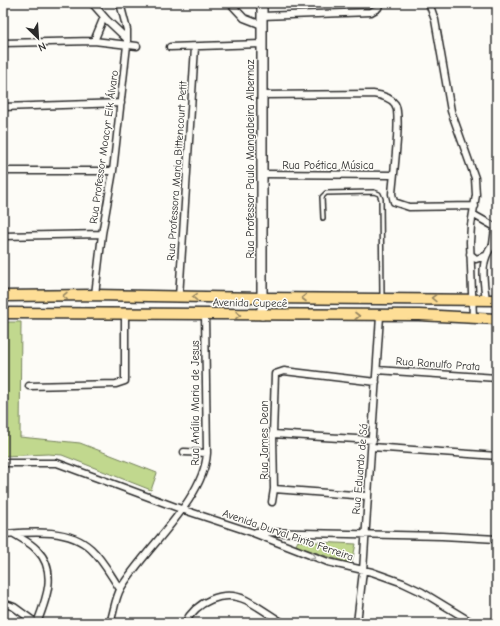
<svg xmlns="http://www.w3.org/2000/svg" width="500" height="626" font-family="'Comic Neue',sans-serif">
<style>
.green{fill:#c1d88e;stroke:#76825c}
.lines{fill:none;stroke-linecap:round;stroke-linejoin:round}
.lane-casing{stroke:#2b2b2b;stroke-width:6}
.street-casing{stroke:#2b2b2b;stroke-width:9}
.secondary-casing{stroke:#2b2b2b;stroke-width:12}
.primary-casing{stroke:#2b2b2b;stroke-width:13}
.lane{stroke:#fdfcf7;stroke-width:3}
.street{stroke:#fdfcf7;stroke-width:6}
.secondary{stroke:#fdfcf7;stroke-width:9}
.primary{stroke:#fede96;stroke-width:10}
.oneway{stroke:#948460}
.oneway2{stroke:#9e9e9b}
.labels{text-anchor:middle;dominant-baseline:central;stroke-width:3;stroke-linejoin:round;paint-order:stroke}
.street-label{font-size:11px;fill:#2b2b2b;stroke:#fdfcf7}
</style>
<rect width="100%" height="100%" fill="#fdfcf7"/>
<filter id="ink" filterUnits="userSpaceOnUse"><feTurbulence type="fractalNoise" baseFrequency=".025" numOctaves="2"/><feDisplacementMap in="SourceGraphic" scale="8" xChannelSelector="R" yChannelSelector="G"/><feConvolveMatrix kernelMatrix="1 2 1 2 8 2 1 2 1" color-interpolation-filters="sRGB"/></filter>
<g filter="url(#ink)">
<path class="green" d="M3,322H21L20,437L80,443L157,473L151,490L62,455L48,454L3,456Z
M298,541L356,544L352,562L348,563L299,547L296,545Z"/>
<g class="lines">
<g class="lane-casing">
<path id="lane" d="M323,218L322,197L326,193L374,192L379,194L381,199L382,296"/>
</g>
<g class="street-casing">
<path id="street" d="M92,3L107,20L127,39
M230,3L244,18L262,25
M429,3L435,20L451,111L475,178L476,195L471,225L470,242L473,317
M262,16L371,12L378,8L380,3
M94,41L104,17
M3,43L94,41L137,46
M170,47L262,44
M261,95L373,94C381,95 390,97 395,104C402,115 393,178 392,194L394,202L409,207L475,206
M3,107L121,103
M3,171H113
M262,174L393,175
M474,215L497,228
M3,236L102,234
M493,244L495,228
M470,254L476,259L485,256
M95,295L102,234L113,171L127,45V30L120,3
M179,297L195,47
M486,299C483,278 479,257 497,241
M377,370L497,378
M29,386L116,384L125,381V312
M273,434L373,440
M372,447L497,456
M184,452L207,453
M3,463H57L181,509L251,532L328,562L372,572L403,583L422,592L473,623
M274,489L367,496
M272,502L274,489L273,434L275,374L284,371L376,382
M256,532L442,536L497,539
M3,534C31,532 69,528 91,549C103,560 111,576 120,589
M14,534C22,539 31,543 37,550C58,571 46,600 37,623
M3,603L14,607L36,623
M110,623C114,612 115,598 121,588C145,548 204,500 207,453L205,314
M185,623C196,602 223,589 246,600C258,606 270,615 283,623
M357,623L363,571L380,316"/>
</g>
<g class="secondary-casing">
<path id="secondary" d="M262,3V315"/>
</g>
<g class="primary-casing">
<path id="primary" d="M3,296L95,295L262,298L497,300
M3,313L419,315L497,319"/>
</g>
<use href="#lane" class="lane"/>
<use href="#street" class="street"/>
<use href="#secondary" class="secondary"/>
<use href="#primary" class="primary"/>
</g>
<defs><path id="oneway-chevron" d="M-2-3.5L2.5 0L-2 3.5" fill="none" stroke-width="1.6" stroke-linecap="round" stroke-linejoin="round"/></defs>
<g class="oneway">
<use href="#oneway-chevron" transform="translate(65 296) rotate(179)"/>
<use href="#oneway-chevron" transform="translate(195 297) rotate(-177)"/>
<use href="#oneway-chevron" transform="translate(304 298) rotate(180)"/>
<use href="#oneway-chevron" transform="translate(434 298) rotate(-179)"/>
<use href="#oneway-chevron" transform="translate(238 315) rotate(1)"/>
<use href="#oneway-chevron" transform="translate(357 316)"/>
</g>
<use class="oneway2" href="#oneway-chevron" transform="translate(313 556) rotate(21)"/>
</g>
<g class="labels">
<g class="street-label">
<text transform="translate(104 147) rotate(-82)">Rua Professor Moacyr Eik Álvaro</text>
<text transform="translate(250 159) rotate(-90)">Rua Professor Paulo Mangabeira Albernaz</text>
<text x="328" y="165">Rua Poética Música</text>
<text transform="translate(177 171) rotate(-86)">Rua Professora Maria Bittencourt Petit</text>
<text transform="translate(250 303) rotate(1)">Avenida Cupecê</text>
<text transform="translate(438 364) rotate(4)">Rua Ranulfo Prata</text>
<text transform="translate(195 403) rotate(-90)">Rua Anália Maria de Jesus</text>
<text transform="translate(264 440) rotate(-90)">Rua James Dean</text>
<text transform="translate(360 469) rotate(-85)">Rua Eduardo de Sá</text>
<text transform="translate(288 535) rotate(19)">Avenida Durval Pinto Ferreira</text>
</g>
</g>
<rect width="500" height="626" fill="none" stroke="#fdfcf7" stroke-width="16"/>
<rect x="8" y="8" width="484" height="610" fill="none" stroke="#2b2b2b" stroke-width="1.5" filter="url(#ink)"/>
<g transform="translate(38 38) rotate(155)" stroke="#fdfcf7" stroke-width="3" paint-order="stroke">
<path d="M0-3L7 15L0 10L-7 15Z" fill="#2b2b2b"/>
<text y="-6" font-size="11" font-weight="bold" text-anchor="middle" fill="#2b2b2b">N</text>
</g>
</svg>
